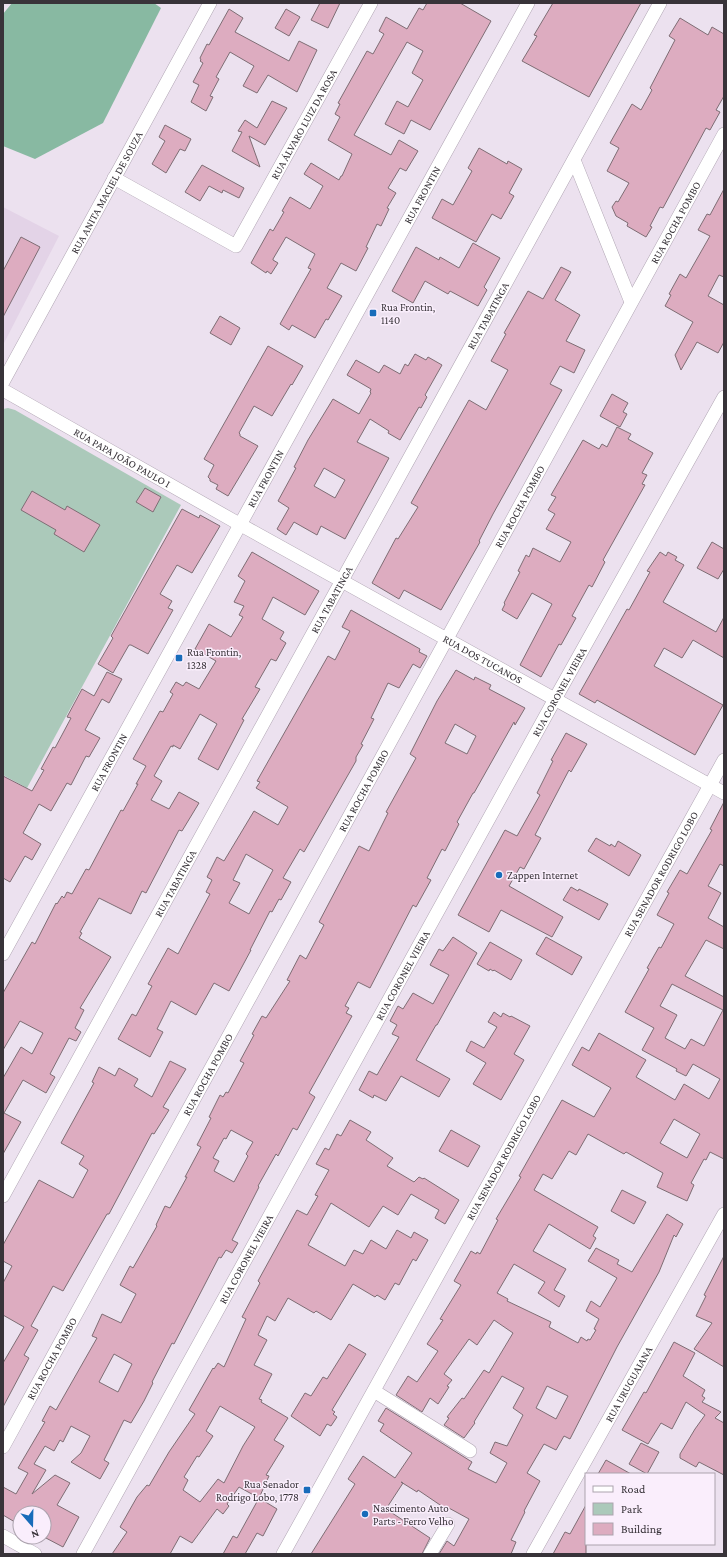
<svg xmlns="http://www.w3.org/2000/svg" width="727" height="1557" font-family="'Crimson Pro',serif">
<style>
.built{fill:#e3d3e7}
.green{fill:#abc9ba}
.forest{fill:#88b9a2}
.building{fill:#ddacc0;stroke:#7e6d74;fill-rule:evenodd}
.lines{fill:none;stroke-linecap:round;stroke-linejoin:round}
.minor-casing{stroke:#b0a5b3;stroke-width:14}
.minor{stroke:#fff;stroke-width:13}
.poi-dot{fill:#186cba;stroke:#faeefc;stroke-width:1.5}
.labels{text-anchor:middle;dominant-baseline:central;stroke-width:3;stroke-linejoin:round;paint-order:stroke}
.street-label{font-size:11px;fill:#383339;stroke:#faeefc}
.poi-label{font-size:11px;fill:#383339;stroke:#faeefc;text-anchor:start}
</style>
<rect width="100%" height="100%" fill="#ece1ef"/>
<path class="built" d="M3,207L59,236L3,345Z"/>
<path class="green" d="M8,408L15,410L181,505L27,788L3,775V409Z"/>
<path class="forest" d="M12,3H154L161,8L103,123L35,159L3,146V14Z"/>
<path class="building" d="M320,3H340L328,28L311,20Z
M427,3H460L491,21L430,130L411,120L404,134L385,124L397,101L408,107L423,80L412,73L423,51L407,42L354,135L391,155L399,140L418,151L406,171L400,168L388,188L396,193L387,208L389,209L381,226L377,224L366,247L368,248L356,271L341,263L327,288L342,296L328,320L326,319L315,338L292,325L289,330L280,324L311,269L308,268L315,254L286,237L273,259V260L278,263L271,274L267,271L266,273L251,263L270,229L273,231L284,212L282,211L290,197L310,209L323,186L304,174L311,163L339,180L341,176H342L352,154L328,140L340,117L335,114L340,104L338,103L367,51L373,54L384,34L379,31L386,17L407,29L419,8L423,10Z
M553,3H641L589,97L522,61L537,36L534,35Z
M229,9L243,18L235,32L289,61L299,41L317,50L297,92L268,75L257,93L243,86L254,66L230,52L216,77L219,79L210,96L213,97L206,111L191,102L199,85L193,82L203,63L200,61L201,60L200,58L207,44L209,45Z
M286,9L300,17L289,36L275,28Z
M680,18L708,35L712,27L724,34V96L716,110L720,112L710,130L706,128L663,208L660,207L650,226L652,227L646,237L627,226L628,223L616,216L612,207L616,201L618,202L629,183L607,171L619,148L610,143L632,104L641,110L652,90L650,88L675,40L669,36Z
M272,101L287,108L265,145L249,136L260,167L232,151L242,132L238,131L245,120L257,128Z
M165,125L191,139L185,151L180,149L166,173L152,164L165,141L159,137Z
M479,148L507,164L508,161L522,169L509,193L514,196L501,219L492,214L476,242L432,218L442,199L453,205L472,171L468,168Z
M202,165L244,188L239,198L223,190L222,193L209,186L200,201L185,192Z
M724,189V277L719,275L708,296L724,305V342L718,353L697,342L681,370L675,355L693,322L665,306L671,295L669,294L680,274L686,278L710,236L698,230L707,214L710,215Z
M21,237L40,247L3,317V271Z
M473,243L500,258L484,287L487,290L478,306L450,291L448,294L425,281L413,303L392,291L416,247L439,260L440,257L459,268Z
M561,267L571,272L555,300L580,315L566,341L585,350L574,373L560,366L550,384L562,390L493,514L479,541L480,542L441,610L404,590L399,599L372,583L396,538L398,539L418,507L411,503L469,400L486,410L508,370L491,361L506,334L504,333L528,291L543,299Z
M220,316L240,328L231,345L210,333Z
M268,346L303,366L292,385L291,384L272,416L254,406L239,433L240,434V436L258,446L228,496L216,489L218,485L210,481V479L208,477L214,465L204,459Z
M415,354L426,360L428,357L442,365L425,395L427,397L421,408L419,407L400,440L388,433L389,431L370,419L357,442L389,458L345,539L321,526L317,535L294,522L286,535L277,529L289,508L278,501L296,468L294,467L308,440L333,399L359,414L371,393L370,392L371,389L347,375L356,360L379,373L384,365L400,374L405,364L408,366ZM324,468L345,480L335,498L314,486Z
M612,394L628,403L623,412L627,414L620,427L600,416Z
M617,427L631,434L628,439L653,453L642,473L647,475L642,484L645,485L603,560L605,562L592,587L589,585L572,616L576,618L561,645L559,644L541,677L520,665L552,604L532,593L517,619L502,610L505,604L504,603L520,572L518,571L526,555L529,557L533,548L560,562L571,542L546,529L555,514L548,510L556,497L551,495L583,440L599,449L602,444L607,447Z
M145,488L161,497L153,512L136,502Z
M32,491L65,510L67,506L100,525L84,552L54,534L56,530L21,510Z
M182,509L199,518L200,515L220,526L192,573L177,565L160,594L172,601L168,608L173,610L148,654L131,645H129L113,673L98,664L113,638L111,636Z
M712,542L724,549V569L718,579L697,568Z
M252,552L319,591L305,615L273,597L262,619L284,632L280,639L286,643L276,661L271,659L255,687L260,689L242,719L244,720L218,770L198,759L217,724L200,714L180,749L173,745V747L171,746L154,776L162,781L151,800L169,809L179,792L199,803L182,831L179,830L146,893L142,891L131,914L99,898L80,932L82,933L79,938L111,957L80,1008L84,1010L75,1028L81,1032L76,1041L69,1038L50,1074L55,1077L46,1093L23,1080L4,1113L21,1122L3,1154V1078L21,1047L32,1054L43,1033L20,1021L3,1050V993L32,942L35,944L56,903L57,904L62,896L64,898L67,892L72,894L86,869L89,870L121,810L123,811L138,784H136L146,766L133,759L160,711L163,712L173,694L170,692L176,682L183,686L186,682L199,689L216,661L195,649L209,624L231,637L243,617L239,615L244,606L234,602L245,581L238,576Z
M660,552L666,556L668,552L677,557L675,560L684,565L663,602L716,632L724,617V658L693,640L682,658L664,648L654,666L723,705L695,755L597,700L595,703L579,694L627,609L629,610L650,572L647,571Z
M351,610L420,649L419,652L427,656L420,668L413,664L399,688L388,683L371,718L374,719L361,744L363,745L356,757V761L304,852L300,849L283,878L291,882L281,900L279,899L272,912L270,911L250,950H251L229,991L214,983L196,1015L171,1001L157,1029L163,1032L150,1057L118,1039L132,1014L136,1016L152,986L148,984L168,948L178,954L210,894L206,892L212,880L207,877L217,857L224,861L254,811L278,825L288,807L256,788L260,782L257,781L328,656L335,660L350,631L342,627ZM246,854L273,870L249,914L229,903L240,883L233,880Z
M456,670L474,680L475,677L491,685L489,689L525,708L515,725L514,722L474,793H473L457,822L459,824L445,851L442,849L427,878L431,880L416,907L413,905L370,988L358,982L345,1006L349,1008L346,1013L352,1016L309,1093L315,1097L297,1130L293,1128L278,1156L276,1154L258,1186L259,1187L232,1240L238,1243L232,1253L226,1250L221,1258L219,1257L174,1344L172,1343L152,1382L153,1383L144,1401L131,1423L124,1420L104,1460L109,1463L100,1479L71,1462L81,1453L90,1436L71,1426L63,1442L60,1440L54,1451L45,1446L34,1464L46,1470L32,1494L55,1475L70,1483L57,1505L79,1517L63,1547L44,1537V1513H20V1525L3,1515V1487L16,1494L28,1473L18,1468L45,1422L42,1421L50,1406L56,1410L97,1338L92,1336L102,1314L121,1323L136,1294L120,1285L130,1266L133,1268L157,1226L156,1225L165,1206L170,1208L187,1177H185L201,1147L197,1145L211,1118L209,1117L220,1095L223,1097L226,1092L228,1093L244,1063L240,1061L254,1035L252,1034L262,1016L266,1018L290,981L287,980L300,955L306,959L324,925L319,922L359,846L369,851L388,813L386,812L416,758L410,754L437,701ZM455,724L476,736L467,754L445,743ZM231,1130L253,1142L246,1154L248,1156L234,1182L214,1171L219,1161L213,1158L224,1138L226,1139ZM114,1354L132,1364L118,1392L99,1382Z
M107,672L122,679L109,703L102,699L85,730L100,738L89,757L86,756L71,785L67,783L51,811L39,804L23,833L41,844L32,860L25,856L10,882L3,878V776L32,791L44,770L41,769L53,747L55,748L71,718L67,717L82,689L94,696Z
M566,733L587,744L571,772L569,770L535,835L541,838L524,869L520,867L509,886L563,917L552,937L501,910L489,932L458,915L505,830L517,836L540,795L537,793L553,761L551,760Z
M724,802V866L720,864L708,886L721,893L708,918L724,927V949L706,940L685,976L724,997V1159L710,1152L706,1160L704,1159L691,1183L694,1185L687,1201L657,1187L663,1173L626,1152L624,1154L588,1134L576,1155L569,1151L552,1179L543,1174L534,1190L598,1227L593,1236L596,1238L590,1249L549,1224L533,1251L566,1269L554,1290L565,1296L559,1307L538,1293L545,1282L514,1264L497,1293L508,1299L507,1301L551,1322L549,1327L578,1343L581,1337L587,1341L588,1339L590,1340L596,1330L594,1329L599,1319L586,1311L591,1301L600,1307L617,1278L588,1261L596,1248L619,1260L617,1264L632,1272L667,1214L683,1224L676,1237L674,1235L659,1272L617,1347L570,1439L564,1436L556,1450L544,1444L527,1473L540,1481L524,1511L525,1512L511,1540L516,1542L511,1554H439L447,1541L454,1546L469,1519L447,1507L446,1509L418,1490L417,1492L401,1482L403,1483L386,1509L430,1538L422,1554H311L355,1484L348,1479L363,1456L395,1478L412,1453L380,1431L384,1424L378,1421L386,1408L472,1462L468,1469L496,1483L507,1463L490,1453L495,1442L507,1446L523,1415L513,1408L524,1388L502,1376L474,1422L475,1423L464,1438L444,1425L449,1418L447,1417L462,1398L464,1399L484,1370L489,1373L513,1333L494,1320L477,1345L469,1339L444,1374L452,1380L447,1386L449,1387L438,1404L430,1398L422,1412L396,1395L408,1376L417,1382L438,1351L427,1344L443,1320L440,1319L461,1285L454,1281L471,1251L476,1254L477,1252L480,1254L498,1220L496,1219L521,1177L519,1176L562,1100L594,1117L611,1088L572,1065L582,1047L589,1051L599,1033L646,1060L636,1077L675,1100L684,1084L709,1099L720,1079L693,1064L686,1076L676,1071L677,1069L642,1050L654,1028L625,1012L649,969L647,968L659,947L661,948L674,924L657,915L669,893L667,892L680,870L687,874L712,830L710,829ZM672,984L723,1010L704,1046L691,1039L685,1049L665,1038L677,1015L660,1006ZM674,1119L700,1134L687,1158L660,1143ZM547,1386L568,1396L556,1419L536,1408Z
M596,838L610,846L611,844L615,847L618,841L641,855L629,876L588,851Z
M571,887L578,891L579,889L608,904L599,920L563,900Z
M453,937L477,953L437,1025H436L416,1060L450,1079L439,1097L401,1076L386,1101L374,1095L373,1098L359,1090L369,1071L377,1075L399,1037L392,1034L397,1025L390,1021L398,1006L403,1009L413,993L433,1004L449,975L430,965L439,949L443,951Z
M546,937L582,957L572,975L536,954Z
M490,942L522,960L511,980L494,970L493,971L490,969L489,971L477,964Z
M494,1012L501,1017L503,1013L510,1017L511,1016L530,1026L514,1054L524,1060L501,1100L473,1084L486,1063L466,1051L471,1041L484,1048L497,1027L488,1022Z
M170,1061L186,1069L163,1107L169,1110L154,1134L152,1133L109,1214H107L63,1291L53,1286L31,1326L38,1330L24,1355L29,1358L3,1407V1363L24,1327L3,1315V1283L12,1266L3,1261V1245L39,1180L73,1198L88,1170L79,1164L84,1156L61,1143L94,1083L92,1082L99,1067L115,1076L119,1068L138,1079L134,1086L152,1097Z
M350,1120L371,1132L366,1140L393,1158L387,1166L414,1182L419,1177L423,1179L424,1178L459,1200L445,1224L435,1218L439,1210L411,1194L398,1215L383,1206L369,1227L331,1203L308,1245L345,1266L354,1250L363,1254L371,1240L386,1249L397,1230L411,1238L414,1232L428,1240L416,1261L413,1259L399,1285L395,1283L385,1300L377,1295L375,1297L353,1284L331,1320L316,1311L314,1313L288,1298L275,1321L267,1316L258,1335L267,1340L254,1365L272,1374L259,1399L262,1400L261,1402L288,1418L274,1440L284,1446L266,1475L269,1476L259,1498L239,1487L227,1504L229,1506L223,1514L217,1509L192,1543L180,1536L170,1554H112L127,1532L120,1527L137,1497L147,1485L149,1486L169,1452L195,1414L189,1410L213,1368L214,1369L218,1363L224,1367L246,1319L242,1317L260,1283L258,1281L297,1210L307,1215L318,1196L315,1195L329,1170L316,1164L325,1148L329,1150L337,1134L341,1136ZM220,1406L255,1427L243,1446L224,1483L218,1479L200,1502L183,1490L188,1480L184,1477L197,1456L199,1457L213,1436L206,1431Z
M451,1130L480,1146L468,1167L439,1151Z
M622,1190L646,1202L634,1224L611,1211Z
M724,1256V1367L694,1349L712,1323L696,1316L706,1296L704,1295Z
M674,1342L695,1353L683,1376L705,1390L702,1396L705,1398L702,1402L721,1412L715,1418L724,1423V1475L699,1462L696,1467L680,1458V1454L695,1429L705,1415L686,1402L672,1429L661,1423L648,1444L622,1430L644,1392L646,1393Z
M349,1344L366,1354L332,1410L335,1412L333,1414L337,1417L331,1426L327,1424L320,1436L291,1416L305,1393L311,1396L323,1377L327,1379Z
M641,1443L659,1452L647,1474L629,1464Z
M606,1460L631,1474H598Z
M259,1498L277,1509L263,1536L257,1533L245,1554H223L233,1536L237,1538Z
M586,1505V1554H553L565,1532L570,1534Z"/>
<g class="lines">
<g class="minor-casing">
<g id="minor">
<path d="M574,160L631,302"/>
<path id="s1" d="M114,178L236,246L371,3"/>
<path id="s2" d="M3,382L210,3"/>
<path id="s3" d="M3,390L241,525L724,793"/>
<path id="s4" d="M3,954L528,3"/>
<path id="s5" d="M3,1196L660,3"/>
<path d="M374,1391L470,1451"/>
<path id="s6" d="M3,1447L724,134"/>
<path d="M3,1536L35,1554"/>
<path id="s7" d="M83,1554L555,699L724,397"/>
<path id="s8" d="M283,1554L724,760"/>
<path d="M430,1554L448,1524"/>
<path id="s9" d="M533,1554L724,1214"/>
</g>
</g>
<use href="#minor" class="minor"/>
</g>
<g class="poi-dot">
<rect x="369" y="309" width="8" height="8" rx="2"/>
<rect x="175" y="654" width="8" height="8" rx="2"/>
<circle cx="499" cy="875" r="4"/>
<rect x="303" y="1486" width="8" height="8" rx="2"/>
<circle cx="365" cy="1514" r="4"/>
</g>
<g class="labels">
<g class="street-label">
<text stroke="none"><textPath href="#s1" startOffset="279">RUA ÁLVARO LUIZ DA ROSA</textPath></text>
<text stroke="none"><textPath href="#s2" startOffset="216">RUA ANITA MACIEL DE SOUZA</textPath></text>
<text stroke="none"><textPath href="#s4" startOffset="867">RUA FRONTIN</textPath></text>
<text stroke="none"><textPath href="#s6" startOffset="1397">RUA ROCHA POMBO</textPath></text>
<text stroke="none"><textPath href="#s5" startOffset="1005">RUA TABATINGA</textPath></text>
<text stroke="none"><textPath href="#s3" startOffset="137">RUA PAPA JOÃO PAULO I</textPath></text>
<text stroke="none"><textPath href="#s4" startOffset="543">RUA FRONTIN</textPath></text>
<text stroke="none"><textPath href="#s6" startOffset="1073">RUA ROCHA POMBO</textPath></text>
<text stroke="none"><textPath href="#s5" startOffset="681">RUA TABATINGA</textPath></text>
<text stroke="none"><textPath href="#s3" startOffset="550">RUA DOS TUCANOS</textPath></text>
<text stroke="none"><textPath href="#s7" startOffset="985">RUA CORONEL VIEIRA</textPath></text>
<text stroke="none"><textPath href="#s4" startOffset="219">RUA FRONTIN</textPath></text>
<text stroke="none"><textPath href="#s6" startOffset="749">RUA ROCHA POMBO</textPath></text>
<text stroke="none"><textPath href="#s8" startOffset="778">RUA SENADOR RODRIGO LOBO</textPath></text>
<text stroke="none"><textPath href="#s5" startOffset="357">RUA TABATINGA</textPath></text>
<text stroke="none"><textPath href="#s7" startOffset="661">RUA CORONEL VIEIRA</textPath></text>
<text stroke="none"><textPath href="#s6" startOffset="425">RUA ROCHA POMBO</textPath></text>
<text stroke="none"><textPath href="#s8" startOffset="454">RUA SENADOR RODRIGO LOBO</textPath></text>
<text stroke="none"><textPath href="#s7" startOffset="337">RUA CORONEL VIEIRA</textPath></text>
<text stroke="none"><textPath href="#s6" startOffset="101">RUA ROCHA POMBO</textPath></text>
<text stroke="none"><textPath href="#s9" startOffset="195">RUA URUGUAIANA</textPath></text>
</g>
<g class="poi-label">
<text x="381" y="307">Rua Frontin,<tspan x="381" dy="13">1140</tspan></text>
<text x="187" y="652">Rua Frontin,<tspan x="187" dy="13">1328</tspan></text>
<text x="507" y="875">Zappen Internet</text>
<text x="299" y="1484" text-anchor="end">Rua Senador<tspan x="299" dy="13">Rodrigo Lobo, 1778</tspan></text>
<text x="373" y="1508">Nascimento Auto<tspan x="373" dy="13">Parts - Ferro Velho</tspan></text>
</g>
</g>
<rect width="727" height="1557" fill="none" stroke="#383339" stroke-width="8"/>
<rect x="585" y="1473" width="130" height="72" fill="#faeefc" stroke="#aca3ae"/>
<rect x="593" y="1486" width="20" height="6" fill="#ffffff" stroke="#aca3ae"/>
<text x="621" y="1493" font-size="12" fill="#383339">Road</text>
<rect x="593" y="1503" width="20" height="12" fill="#abc9ba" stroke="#aca3ae"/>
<text x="621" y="1513" font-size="12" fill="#383339">Park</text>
<rect x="593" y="1523" width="20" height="12" fill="#ddacc0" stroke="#aca3ae"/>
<text x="621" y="1533" font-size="12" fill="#383339">Building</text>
<g transform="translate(32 1525) rotate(160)"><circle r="19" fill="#faeefc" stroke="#aca3ae"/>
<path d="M0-3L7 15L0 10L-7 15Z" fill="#186cba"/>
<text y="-6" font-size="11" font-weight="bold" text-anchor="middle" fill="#383339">N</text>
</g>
</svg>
